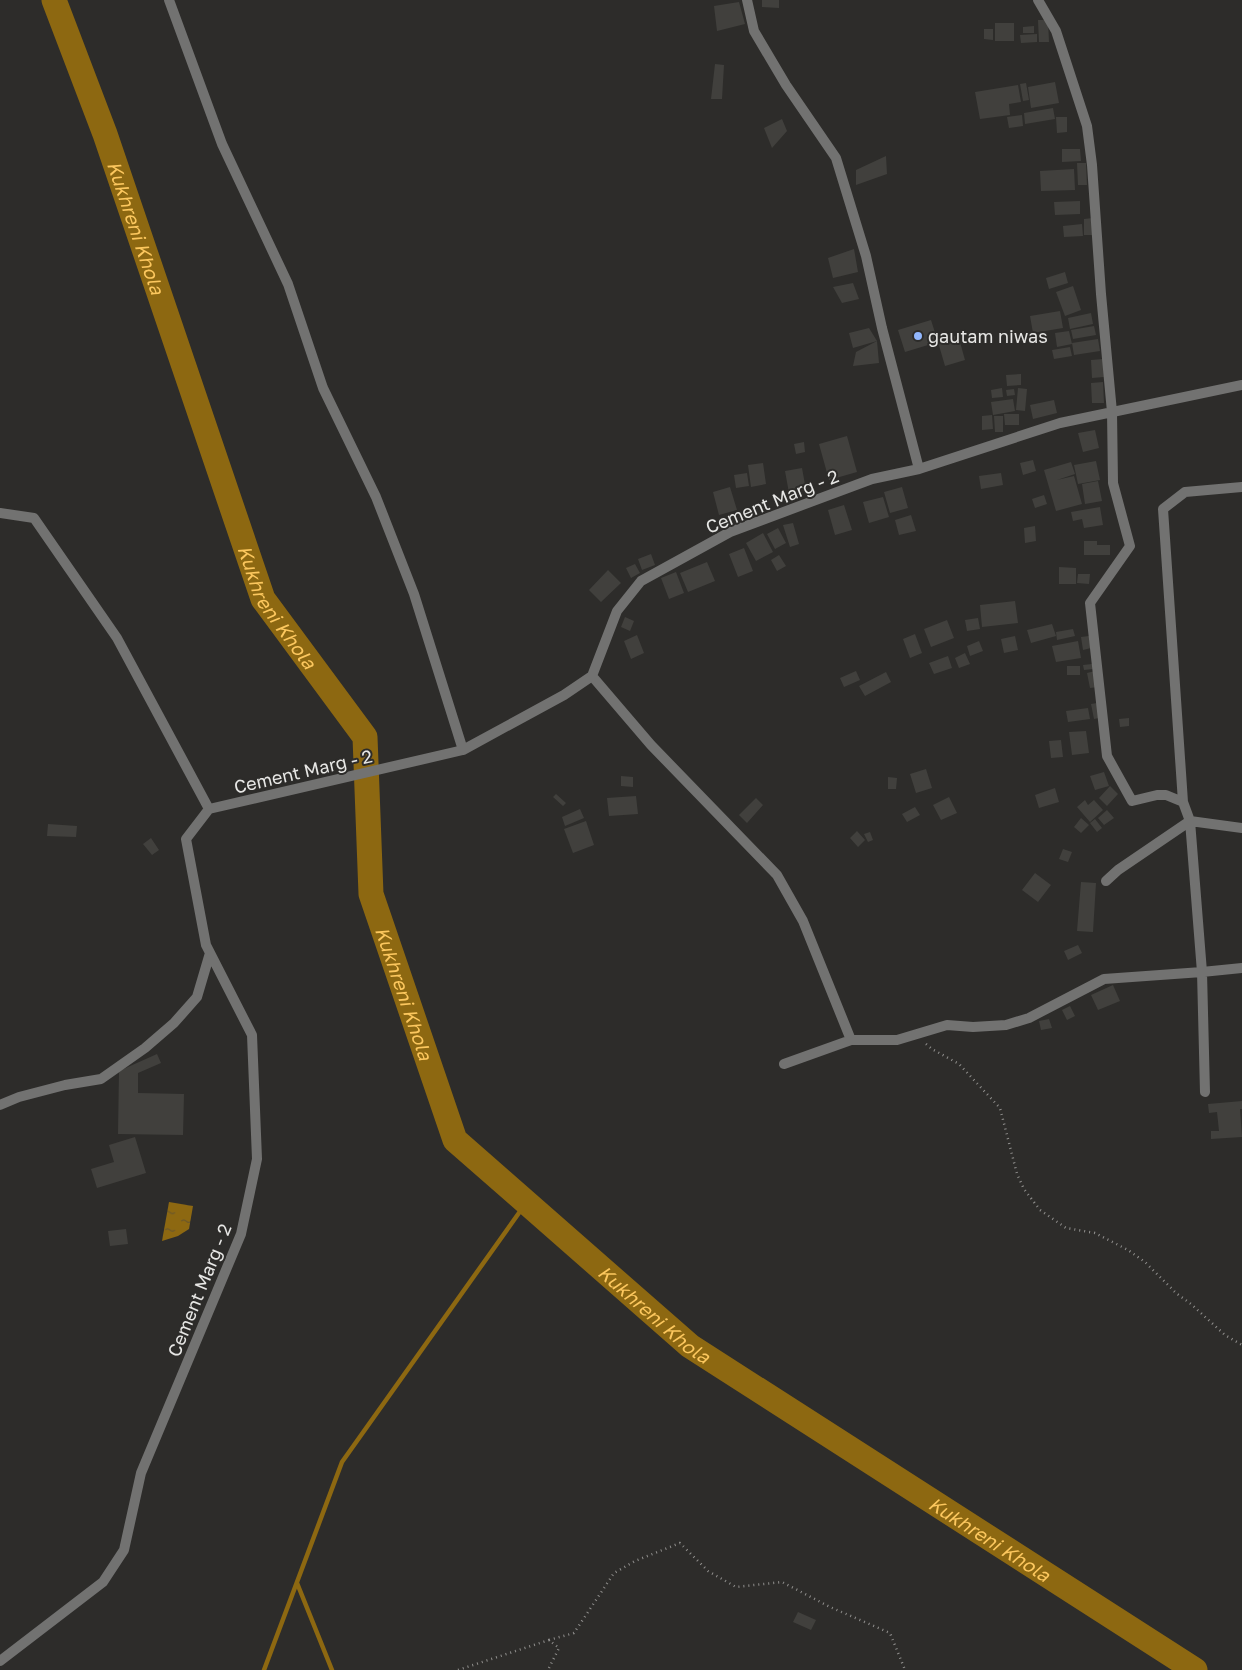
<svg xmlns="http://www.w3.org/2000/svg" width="1242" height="1670" font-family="'Golos Text',sans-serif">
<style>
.water{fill:url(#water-ripples)}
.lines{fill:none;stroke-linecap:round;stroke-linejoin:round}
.stream{stroke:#8d6811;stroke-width:4.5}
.river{stroke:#8d6811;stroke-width:25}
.building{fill:#41403d}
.path{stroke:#908f8d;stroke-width:2.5;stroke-dasharray:1 4;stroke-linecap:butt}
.street{stroke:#727271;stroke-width:10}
.poi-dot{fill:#92b7fd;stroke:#2d2c2a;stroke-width:2}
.labels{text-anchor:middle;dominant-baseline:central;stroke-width:4;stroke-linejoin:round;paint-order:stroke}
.poi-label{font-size:18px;fill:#e7e7e5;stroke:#2d2c2a;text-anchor:start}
.street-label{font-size:18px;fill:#e7e7e5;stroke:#2d2c2a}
.water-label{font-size:19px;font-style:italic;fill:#fcc75e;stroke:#2d2c2a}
</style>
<defs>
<pattern id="water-ripples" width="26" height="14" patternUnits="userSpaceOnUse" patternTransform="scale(1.25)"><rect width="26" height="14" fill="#8d6811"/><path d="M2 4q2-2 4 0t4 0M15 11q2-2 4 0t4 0" fill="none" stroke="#69562b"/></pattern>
</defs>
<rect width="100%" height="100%" fill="#2d2c2a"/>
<path class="water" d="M169,1202L193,1206L189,1229L178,1236L162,1241Z"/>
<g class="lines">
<path class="stream" d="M297,1583L332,1670
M264,1670L342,1462L526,1203"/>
<path class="river" id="s1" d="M54,0L105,134L263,599L365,737L371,894L455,1140L690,1346L1195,1670"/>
</g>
<path class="building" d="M762,0H779V8L762,7Z
M739,2L745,24L717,31L714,6Z
M1038,20H1048L1049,42H1039Z
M995,23H1014V41H995Z
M1034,26V33H1023V27Z
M984,29H993V40L984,39Z
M1037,34V42L1021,43L1020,35Z
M715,64L724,65L722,99H711Z
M1055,82L1059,103L1031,108L1028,87Z
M1026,83L1029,100L1023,101L1020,84Z
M1018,85L1021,102L1009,104L1010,115L980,119L975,92Z
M1053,108L1055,119L1025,124L1024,113Z
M1022,115L1023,126L1009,128L1007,117Z
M1056,117H1067V132L1057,133Z
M782,119L787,131L772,148L764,128Z
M1062,149H1080L1081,161L1062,162Z
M886,156L887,174L856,185V170Z
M1077,163H1086L1087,185H1078Z
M1074,169L1075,190L1041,191L1040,171Z
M1080,201V214L1055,215L1054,202Z
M1093,218V235H1084V219Z
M1082,224L1083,236L1064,237L1063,226Z
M854,249L858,272L833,278L828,258Z
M1065,272L1068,283L1049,289L1046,278Z
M853,283L859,299L842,303L833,287Z
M1073,286L1081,310L1065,316L1056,292Z
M1060,311L1063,328L1033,333L1030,316Z
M1091,313L1093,324L1070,329L1068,318Z
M931,320L938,342L905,352L898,330Z
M1094,326L1096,335L1073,339L1071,330Z
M869,328L877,341L853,348L849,333Z
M1069,331L1072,344L1057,347L1055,333Z
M958,335L965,360L945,366L938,342Z
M1098,339L1100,351L1074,355L1072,343Z
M877,341L879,363L853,366L856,352Z
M1070,347L1072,356L1054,359L1052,350Z
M1103,359L1104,377L1092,378L1091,360Z
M1021,374V385L1007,386L1006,375Z
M1103,382L1104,403H1092L1091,383Z
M1002,388L1003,397L992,398L991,390Z
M1018,388L1027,389L1025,411L1016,410Z
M1014,389L1015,395L1007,396L1006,390Z
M1013,399L1015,411L993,415L991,402Z
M1054,400L1057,413L1033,419L1030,405Z
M1004,414H1019V425H1005Z
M992,415L993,429L982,430V416Z
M994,416H1003V432H995Z
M1095,430L1099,448L1083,452L1078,433Z
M847,436L857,472L829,480L819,444Z
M804,442L805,452L796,454L794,444Z
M1033,460L1036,471L1023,475L1020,463Z
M1096,461L1100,480L1078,484L1074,465Z
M1071,462L1075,474L1057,480L1074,476L1082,504L1056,511L1044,470Z
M763,463L766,484L751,487L748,465Z
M802,468L806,490L789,493L785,471Z
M747,473L749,486L736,488L734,475Z
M1001,473L1003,485L981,489L979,476Z
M1098,481L1102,501L1085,504L1082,484Z
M730,487L737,510L719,515L713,492Z
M902,487L908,508L890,513L884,492Z
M1044,495L1047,504L1035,508L1032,499Z
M883,497L889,517L869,523L863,502Z
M844,505L852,530L835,535L828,510Z
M1100,507L1103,525L1084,528L1082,519L1073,521L1071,512Z
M911,515L916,531L899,535L895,520Z
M793,523L799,544L790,547L783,525Z
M1035,526L1036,541L1025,543L1024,528Z
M778,528L786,543L775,549L767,534Z
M763,533L773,552L756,561L746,543Z
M1084,541H1097V545H1110V555H1084Z
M744,548L753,571L738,577L729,554Z
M651,554L655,565L642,570L638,559Z
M779,555L786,566L777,571L771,560Z
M707,562L715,581L688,592L680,573Z
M635,564L640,573L631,578L626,568Z
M1059,567L1076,568V584H1059Z
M608,570L621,583L601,602L589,590Z
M676,572L684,593L669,599L661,578Z
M1078,574H1090L1089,584L1077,583Z
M1015,601L1018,623L982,627L980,605Z
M625,617L634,621L630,631L621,627Z
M978,618L980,629L967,631L965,620Z
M947,620L954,638L931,647L924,629Z
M1052,624L1056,636L1031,643L1027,630Z
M1073,629L1075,636L1057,640L1056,632Z
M915,634L922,653L910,658L903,639Z
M637,635L644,653L631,659L624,641Z
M1015,636L1018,650L1004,653L1001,639Z
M1089,636L1091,648L1083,650L1081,637Z
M979,641L983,651L970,656L967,646Z
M1078,641L1081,658L1056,662L1052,646Z
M965,653L970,664L959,668L955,658Z
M948,656L952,668L934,674L929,663Z
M1092,664L1093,669L1084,670L1083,665Z
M1067,666H1080V675H1067Z
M856,671L860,680L844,687L840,678Z
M1095,671L1098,687L1090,688L1087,673Z
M886,672L891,682L865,696L859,686Z
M1097,703L1099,718L1094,719L1091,704Z
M1088,708L1090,719L1068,722L1066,711Z
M1129,718V726L1120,727L1119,719Z
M1086,731L1089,753L1072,755L1069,732Z
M1061,740L1063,757L1051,758L1049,741Z
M926,769L932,788L916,793L910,774Z
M1104,772L1109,786L1095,790L1090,776Z
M621,776L633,777V787L621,786Z
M888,777L897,778L896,789H888Z
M1110,786L1118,794L1107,806L1099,798Z
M1055,788L1059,802L1039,808L1035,795Z
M556,794L566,803L563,806L553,797Z
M636,796L638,814L609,816L607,798Z
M949,797L957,813L941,820L933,805Z
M756,798L763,805L747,823L739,815Z
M1085,800L1088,805L1094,800L1103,810L1090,822L1077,807Z
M915,807L920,815L907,822L902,814Z
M580,809L584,818L565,826L562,817Z
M1107,810L1114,818L1104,825L1098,818Z
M1081,818L1089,825L1081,833L1074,827Z
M1095,819L1102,828L1097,832L1090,823Z
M586,821L594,845L573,853L564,829Z
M48,824L77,826L76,837L47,836Z
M857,831L865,840L858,847L850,838Z
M870,832L873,840L868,842L864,834Z
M151,838L159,850L152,855L143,844Z
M1063,849L1072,852L1068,862L1059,859Z
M1035,873L1051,885L1038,902L1022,890Z
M1081,882L1096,883L1093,932L1077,931Z
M1078,945L1082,953L1068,960L1064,951Z
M1113,985L1120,1001L1098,1010L1091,995Z
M1070,1006L1075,1016L1067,1020L1062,1010Z
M1049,1019L1052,1028L1041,1030L1039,1021Z
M157,1054L161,1063L138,1073V1093L184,1094L183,1135L118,1134L119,1071Z
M1242,1101V1109H1240L1242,1137L1211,1139V1131H1219L1217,1112L1209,1113L1208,1104Z
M135,1137L146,1173L97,1188L91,1169L114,1162L109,1145Z
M126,1229L128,1244L110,1246L108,1231Z
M798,1612L816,1620L811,1630L793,1622Z"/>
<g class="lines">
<path class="path" d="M926,1044L932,1049L959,1064L1000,1108L1017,1174L1024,1189L1040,1210L1066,1228L1095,1233L1128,1250L1145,1262L1176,1293L1191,1304L1225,1335L1242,1345
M549,1640L574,1633L614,1573L635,1561L680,1543L708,1571L736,1587L782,1582L830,1607L890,1633L905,1670
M458,1670L549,1640L559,1648L548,1670"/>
<path class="street" d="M169,0L222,144L288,284L323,388L376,497L414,594L463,750
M747,0L754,31L786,85L836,158L866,256L882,328L919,469
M1038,0L1056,31L1087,126L1092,165L1101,294L1112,412L1113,483L1130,546L1090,603L1107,756L1132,801L1157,795H1166L1183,802
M1242,487L1185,492L1163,509L1183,802L1190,821L1202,972L1242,968
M0,513L34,518L117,638L209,809
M592,676L651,745L777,875L803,921L851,1040
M1106,881L1118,870L1190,821L1242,828
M784,1064L851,1040H897L947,1025L973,1027L1006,1025L1029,1018L1104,979L1202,972L1205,1092
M0,1105L19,1097L65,1085L101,1079L145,1048L174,1023L197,997L210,953
M0,1661L103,1582L124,1550L141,1473L241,1234L257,1159L252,1035L206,945L186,839L209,809L463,750L564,695L592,676L617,611L641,581L730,532L872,479L919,469L1060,423L1242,385"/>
</g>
<circle class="poi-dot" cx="918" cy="336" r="5"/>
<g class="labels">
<g class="poi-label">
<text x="928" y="336">gautam niwas</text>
</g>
<g class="street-label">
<text transform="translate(772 501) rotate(-22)">Cement Marg - 2</text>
<text transform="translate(303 771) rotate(-13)">Cement Marg - 2</text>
<text transform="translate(199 1290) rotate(-68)">Cement Marg - 2</text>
</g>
<g class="water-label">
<text stroke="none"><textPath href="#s1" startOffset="242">Kukhreni Khola</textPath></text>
<text stroke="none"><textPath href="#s1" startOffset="648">Kukhreni Khola</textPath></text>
<text stroke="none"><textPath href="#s1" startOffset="1068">Kukhreni Khola</textPath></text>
<text stroke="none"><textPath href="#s1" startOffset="1488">Kukhreni Khola</textPath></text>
<text stroke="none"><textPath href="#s1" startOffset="1892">Kukhreni Khola</textPath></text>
</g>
</g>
</svg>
